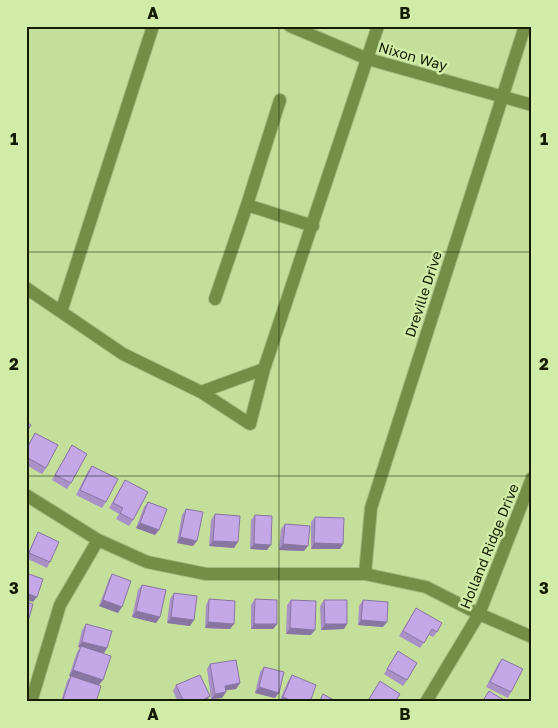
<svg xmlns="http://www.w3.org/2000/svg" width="558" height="728" font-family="'Golos Text',sans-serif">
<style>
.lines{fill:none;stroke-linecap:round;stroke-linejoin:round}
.street-casing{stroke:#a4bc7f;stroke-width:14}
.street{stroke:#748d47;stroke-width:12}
.wall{fill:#a990c7}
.shaded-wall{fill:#8975a2}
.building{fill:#c4a7e7;stroke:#8975a2}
.grid{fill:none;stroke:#141d03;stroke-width:1;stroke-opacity:0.55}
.labels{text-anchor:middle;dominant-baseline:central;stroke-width:5;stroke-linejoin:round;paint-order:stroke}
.street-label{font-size:14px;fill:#141d03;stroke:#d1eca7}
.neatline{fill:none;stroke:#141d03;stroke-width:2}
.grid-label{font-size:16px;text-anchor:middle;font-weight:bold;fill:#141d03}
</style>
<rect width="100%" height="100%" fill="#c4df9a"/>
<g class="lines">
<g class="street-casing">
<path id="street" d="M290,26L368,59L532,105
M247,205L280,100
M26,288L123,354L201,392L250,424L264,369L378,26
M215,299L247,205L313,226
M61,312L153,26
M201,392L264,369
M26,495L98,540L147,562L206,574H365L426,587L479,614L532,637
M365,574L371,508L525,26
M31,702L60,605L98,540
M426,702L479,614L532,478"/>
</g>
<use href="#street" class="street"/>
</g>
<path class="wall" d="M35,433L46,468L42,474L26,465V449Z
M72,445L71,483L67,489L52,480Z
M92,466L106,502L102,508L76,495L88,471Z
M125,480L133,520L129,526L116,519L119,514L109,508Z
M148,502L155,535L136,528L144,507Z
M186,509L193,546L177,543L182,515Z
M215,514L234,548L209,546L211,520Z
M255,515L267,550L250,549L251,520Z
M315,517L343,544L340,549H311V522Z
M285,524L304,551L279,550L281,529Z
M38,532L50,562L47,568L26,558V557L35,538Z
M112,574L118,613L99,606L109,579Z
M142,585L160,617L156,623L132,617L138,590Z
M174,593L190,626L167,623L170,599Z
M209,599L230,629L205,628L206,605Z
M255,599L277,624L273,629H251V605Z
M291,600L311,635L286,634L287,605Z
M324,600L344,629L321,630L320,606Z
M363,600L383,627L358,625L359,606Z
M532,600V607L529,606Z
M416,608L437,632L433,637L429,635L420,648L399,636Z
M86,624L107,648L104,653L97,652L99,685L96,702H61L67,681L71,676H69L77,652L80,648L78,647L82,630Z
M398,651L407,680L403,686L384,674Z
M502,659L511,692L508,698L486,687L498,664Z
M210,664L240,683L236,689L226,690V692L222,698L211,699L207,669Z
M264,667L275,698L255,693L260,672Z
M292,675L310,702H279L288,681Z
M380,681L395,702H367Z
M176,685L206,702H178L173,691Z"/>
<path class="shaded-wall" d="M140,523L159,530L155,535L136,528Z
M180,537L197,541L193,546L177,543Z
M213,541L238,542L234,548L209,546Z
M314,543L343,544L340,549H311Z
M254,544L271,545L267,550L250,549Z
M283,544L308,546L304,551L279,550Z
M26,593L37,597L33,602L26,600Z
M103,600L122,607L118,613L99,606Z
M136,611L160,617L156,623L132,617Z
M171,617L194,620L190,626L167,623Z
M361,620L387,622L383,627L358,625Z
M208,622L234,624L230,629L205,628Z
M254,624H277L273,629H251Z
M325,624H347L344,629L321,630Z
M290,628L315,630L311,635L286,634Z
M82,642L107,648L104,653L78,647Z
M73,670L103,680L99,685L69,676Z
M240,683L236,689L221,691L225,686Z
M259,687L279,693L275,698L255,693Z
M226,692L222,698L211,699L215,694Z
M210,696L206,702H199Z
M283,697L294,702H280Z"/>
<path class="building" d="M26,422L31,425L26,433Z
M35,433L58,445L46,468L26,457V450Z
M72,445L87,454L71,483L55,475Z
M92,466L118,479L106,502L80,490Z
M125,480L148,492L133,520L120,513L123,508L113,503Z
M148,502L167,509L159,530L140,523Z
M186,509L203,512L197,541L180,537Z
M215,514L240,516L238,542L213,541Z
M255,515L272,516L271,545L254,544Z
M315,517L344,518L343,544L314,543Z
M285,524L310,526L308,546L283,544Z
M38,532L59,542L50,562L29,553Z
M26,573L43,579L37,597L26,593Z
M112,574L131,581L122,607L103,600Z
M142,585L166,590L160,617L136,611Z
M174,593L197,596L194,620L171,617Z
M209,599L235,601L234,624L208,622Z
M255,599L277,600V624H254Z
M291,600L316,601L315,630L290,628Z
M324,600H347V624H325Z
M363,600L388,602L387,622L361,620Z
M26,602L33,604L27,625H26Z
M416,608L442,623L437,632L432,629L424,643L403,631Z
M86,624L112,631L107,648L82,642Z
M81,646L111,656L103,680L73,670Z
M398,651L417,663L407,680L387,669Z
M502,659L523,669L511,692L490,682Z
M236,660L240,683L225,686L226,692L215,694L210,664Z
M264,667L284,672L279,693L259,687Z
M200,675L210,696L199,702H184L176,685Z
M292,675L316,685L310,702H294L283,697Z
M71,676L101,686L96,702H70L63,699Z
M380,681L400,694L395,702H374L369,699Z
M489,691L507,702H482Z
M323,694L337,702H319Z"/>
<path class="grid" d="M279,26V702M26,252H532M26,476H532"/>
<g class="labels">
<g class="street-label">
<text transform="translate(413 56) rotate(16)">Nixon Way</text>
<text transform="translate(423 294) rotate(-72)">Dreville Drive</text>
<text transform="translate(489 546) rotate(-68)">Holland Ridge Drive</text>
</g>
</g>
<rect width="558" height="728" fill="none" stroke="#d1eca7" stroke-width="55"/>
<rect x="28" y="28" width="502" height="672" class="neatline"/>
<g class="grid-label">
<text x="153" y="19">A</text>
<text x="405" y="19">B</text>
<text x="14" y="145">1</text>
<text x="544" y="145">1</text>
<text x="14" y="370">2</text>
<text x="544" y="370">2</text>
<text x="14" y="594">3</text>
<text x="544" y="594">3</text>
<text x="153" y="720">A</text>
<text x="405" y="720">B</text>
</g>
</svg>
